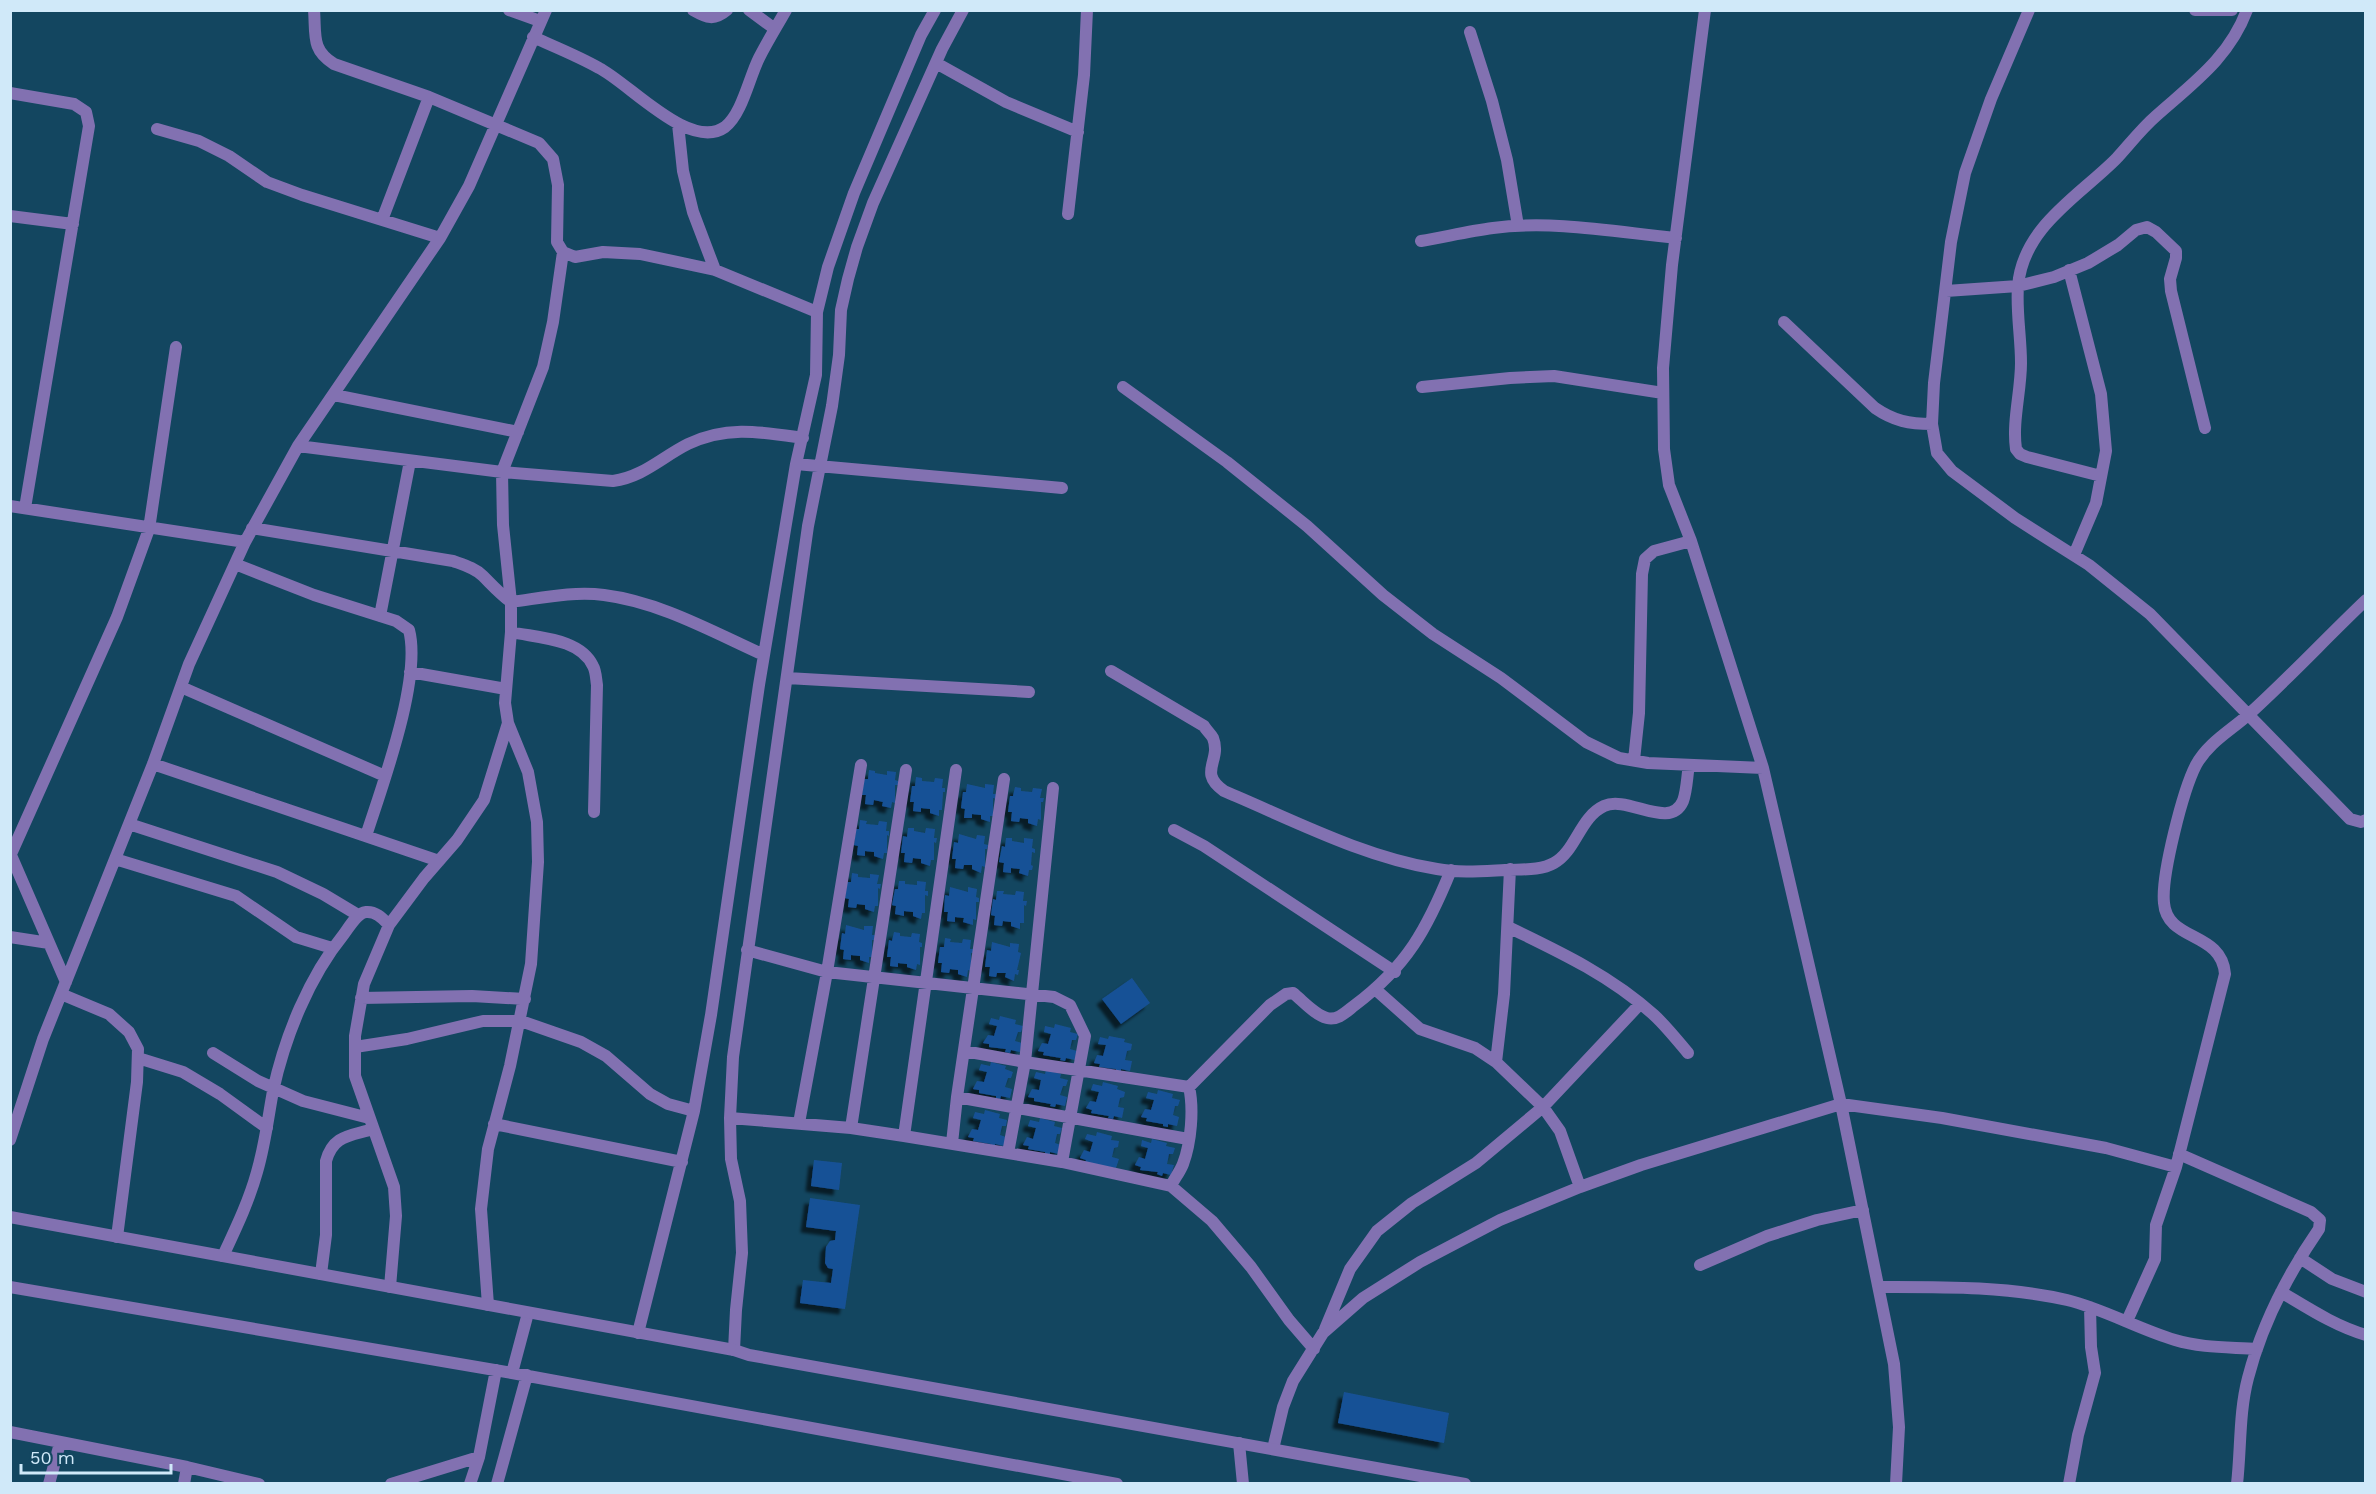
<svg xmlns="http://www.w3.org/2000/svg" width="2376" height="1494" font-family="'Work Sans',sans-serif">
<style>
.building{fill:#195196;filter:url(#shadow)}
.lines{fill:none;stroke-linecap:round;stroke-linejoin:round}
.minor{stroke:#8271b1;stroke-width:12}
.tertiary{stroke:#8271b1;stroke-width:12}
</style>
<defs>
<filter id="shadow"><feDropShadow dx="-5.5" dy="5.5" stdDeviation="1.5" flood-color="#0009"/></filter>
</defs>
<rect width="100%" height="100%" fill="#134660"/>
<path class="building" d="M869,770L875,771V773L887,775V771L896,772L895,780L898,781V785H895V803L892,802L891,808L882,806L883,802L874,800L873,805L865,804L866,795H862L864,779H868Z
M916,777L922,778V781L934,782L935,778L943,779L942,788H945V792H943L942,810H939V816L930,813V809L921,808V812L913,811L914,802H910L912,786H915Z
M967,784L985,788V784L994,785L993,794H996V799L993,798V816H990V822L981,819V815L972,814V818H964L965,809L961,808L963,792H966Z
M1015,787L1021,788V791L1032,792L1033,788L1042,789L1040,798H1044L1043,802H1041V820L1038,819L1037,826L1028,823V819L1020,818L1019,822L1011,821L1012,812H1008L1010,796H1013Z
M860,820L867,821L866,824L878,825L879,821L887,822L886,831H889V836L887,835V853H884L883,859L874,856V852L865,851V856L857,855L858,846L854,845L856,829H859Z
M908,828H914V831L925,833L926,828L935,829L934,838H937L936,843L934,842V860H931L930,866L921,863V859L913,858L912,863L904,862L905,853H901L903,836L907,837Z
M959,834L976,839L977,835L985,836L984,844L988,845L987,849H985V867L982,866L981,873L972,869V865H964L963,869L955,868L956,859H952L954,842L958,843Z
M1006,838H1012V841L1024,843V838L1033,839L1032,848L1035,849V853L1032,852L1031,865L1033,866L1032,870H1029L1028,876L1019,873L1020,869L1011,868V873L1003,872L1004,863L999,862L1002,846L1005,847Z
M852,873L858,874V877L870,878V874L879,875L877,884H881L880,889L878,888V906H875L874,912L865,909V905L857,904L856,908L848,907L849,899L845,898L847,882H851Z
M899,881H905V884L917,885V881L926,882L925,891H928V896L925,895V913H922L921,919L913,916V912L904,911V916L895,914L896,906L892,905L895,889H898Z
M950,887L968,892V887L977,889L976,897L979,898V902H976V920L973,919V925L963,922L964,918L955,917V922L947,921L948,912H944L945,895L949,896Z
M997,891H1004L1003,894L1015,895L1016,891L1024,892L1023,901H1027L1026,906L1024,905V923H1020V929L1011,926V922L1003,921L1002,926L994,925L995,916L991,915L993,899L996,900Z
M846,925L864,930V926H873L872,935H875V940H872V957H869V963L860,960V956L851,955V960L843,959L844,950L840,949L842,933L845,934Z
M894,932L900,933V936L911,937L912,933L920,934L919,942L922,943V947H920V965L917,964L916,970L907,967V964L898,963V967L890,966L891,957H887L889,940L892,941Z
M945,938L951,939L950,942L962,943L963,939L971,940L970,949H974L973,953H971V971L968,970L967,977L958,974V970L950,969L949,973L941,972L942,963H938L940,947H944Z
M992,942L1010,947V943L1019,944L1018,952L1021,953L1017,970H1019L1018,975L1015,974L1014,981L1005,977L1006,973H997L996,977L989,976L990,967H985L987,950L991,951Z
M1132,978L1150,1003L1121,1024L1102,999Z
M1000,1016L1016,1020L1015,1024L1023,1026L1021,1032H1018L1015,1041L1022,1043L1020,1052L1011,1050L1010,1053L1005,1052L1006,1049L989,1047V1044L983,1043L988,1035L994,1036L997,1026L989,1024L991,1018L999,1020Z
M1055,1024L1071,1028L1070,1032L1078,1034L1076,1040H1072L1070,1049L1077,1051L1075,1060L1066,1058L1065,1061L1060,1060L1061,1058L1043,1055L1044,1052L1038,1051L1042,1043L1048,1044L1051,1034L1044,1032L1045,1026L1054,1028Z
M1109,1036L1125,1039L1124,1042L1132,1044L1131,1050L1127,1051L1125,1060L1132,1061L1130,1071L1121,1069V1072L1116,1071V1069L1099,1067L1100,1064L1094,1063L1097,1055L1103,1056L1106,1045L1098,1044L1100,1037L1108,1039Z
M991,1062L1006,1066L1005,1069L1013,1072L1011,1078H1008L1005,1087L1012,1089L1010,1098L1001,1096L1000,1099L996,1098V1096L979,1093V1090L973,1089L977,1081L984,1082L987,1072L979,1070L981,1064L990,1066Z
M1046,1070L1061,1074L1060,1078L1068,1080L1066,1086H1063L1060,1095L1067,1097L1065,1106L1056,1104L1055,1107L1050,1106L1051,1104L1034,1101V1098L1028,1097L1032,1089L1039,1090L1041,1080L1034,1078L1036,1072L1045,1074Z
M1103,1082L1118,1086L1117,1089L1125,1092L1124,1097L1120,1098L1118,1107L1124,1108L1122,1118L1114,1116L1113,1119L1108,1118L1109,1116L1091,1113L1092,1110L1086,1108L1090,1101L1096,1102L1099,1092L1091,1090L1093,1084L1102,1086Z
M1158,1090L1173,1094L1172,1098L1180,1100L1178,1106H1175L1173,1115L1179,1117L1177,1126L1168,1124V1127L1163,1126V1124L1146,1121L1147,1118L1141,1117L1145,1109L1151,1110L1154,1100L1146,1098L1148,1092L1157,1094Z
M985,1110L1000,1114L999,1118L1007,1120L1006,1126H1002L1000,1135L1006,1137L1004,1146L995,1144V1147L990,1146L991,1144L973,1141L974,1138L968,1137L972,1129L978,1130L981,1120L973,1118L975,1112L984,1114Z
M1040,1118L1055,1122L1054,1126L1062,1128L1060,1134H1057L1055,1143L1061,1145L1059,1154L1050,1152V1155L1045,1154V1152L1028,1149L1029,1146L1023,1145L1027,1137L1033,1139L1036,1128L1028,1126L1030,1120L1039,1122Z
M1097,1132L1112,1136L1111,1140L1119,1141L1118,1147L1114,1148L1112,1157L1119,1159L1116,1168L1085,1163L1086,1160L1080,1158L1084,1150L1090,1152L1093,1142L1085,1139L1087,1134L1096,1136Z
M1152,1139L1167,1143L1166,1146L1175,1148L1173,1154H1169L1167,1164L1174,1165L1171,1175L1163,1173L1162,1176L1157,1174L1158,1172L1140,1170L1141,1167L1135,1165L1139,1157L1145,1159L1148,1148L1141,1146L1142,1140L1151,1143Z
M814,1160L842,1163L839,1190L811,1186Z
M810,1198L860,1205L845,1309L800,1303L803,1280L831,1283L833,1269L828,1268L825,1263L826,1247L830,1241L835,1240L836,1231L806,1227Z
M1344,1392L1449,1413L1444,1443L1338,1423Z"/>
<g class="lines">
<path class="minor" d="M314,10C316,35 311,50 334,64L429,97L539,143L553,159L558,185L557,242L563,252L575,257L603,252L640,254L715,270L817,312
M509,10L540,21
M693,10C707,18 714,21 727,10
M749,10L775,29
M1705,10L1672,265L1663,368L1664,449L1669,485L1691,541L1763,768L1841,1104L1894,1364L1899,1427L1896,1484
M2029,10L1991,99L1965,173L1951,242L1934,383L1932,424L1937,453L1952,471L2015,518L2089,565L2150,614L2350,819L2361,822L2366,820
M2195,10H2232
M1470,32L1492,101L1507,160L1518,226
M533,37C555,47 578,56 599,68C629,83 690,152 725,127C742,114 749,78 759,58C767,42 777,26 786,10
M936,63L1006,102L1078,132
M10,93L74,104L86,112L89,126L25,508
M678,124L683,171L693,212L715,270
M157,129L199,141L229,156L267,182L302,195L440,238
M1068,214L1084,75L1087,10
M10,216L73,224
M382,220L429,97
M1421,241C1445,237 1469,231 1493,228C1553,220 1616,232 1676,238
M2069,270L2101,394L2106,451L2096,503L2074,555
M1946,291L2018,286L2054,277L2088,263L2118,245L2136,230L2147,227L2156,232L2176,251V258L2170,279L2171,291L2205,428
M1784,322L1875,408C1894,421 1909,424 1932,424
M1123,387L1227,462L1307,526L1383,595L1433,634L1501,678L1586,742L1619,758L1648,763L1763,768
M1422,387L1510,378L1554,376L1663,393
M334,395L518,432
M298,446L502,472L613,481C643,477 662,457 688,444C727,425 762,432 803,438
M796,464L1062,488
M2101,476L2027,457L2020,454L2016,449C2012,422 2021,391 2021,363C2021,337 2016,311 2018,286C2023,227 2078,197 2116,159C2129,145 2141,129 2156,116C2193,83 2229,58 2247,10
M10,506L245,542
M252,528L453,561C464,565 475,568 483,576C493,586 500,594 511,602C542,598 573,591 604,595C660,602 713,632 764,655
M235,564L314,595L396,621L409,630C422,679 382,786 366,836
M380,616L410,461
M511,632C538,638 580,638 593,666C596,671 596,679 597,685L594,812
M1111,671L1204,726C1206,730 1211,734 1213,738C1222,761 1197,772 1224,791C1293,820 1363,857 1437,869C1459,873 1483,871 1505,870C1521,869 1540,871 1554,863C1576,851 1580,817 1604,806C1628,795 1670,831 1683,801C1687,790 1687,776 1689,765
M410,672L506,689
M787,678L1029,692
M181,687L385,776
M1634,760L1639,713L1642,574L1645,559L1654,551L1691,541
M153,764L439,861
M129,824L277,872L323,894L358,915
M1174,830L1204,846L1395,972
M10,853L66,982
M11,854L117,617L149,529L176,347
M115,859L236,896L296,937L332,948
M1508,927C1560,952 1611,976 1654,1015C1666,1026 1677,1040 1688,1053
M10,937L49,943
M747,950L827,972L1054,997L1070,1005L1085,1036L1062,1162
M1375,989L1420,1029L1475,1048L1496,1062L1543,1107L1560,1131L1580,1187
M61,994L109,1014L129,1032L138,1049L137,1082L117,1237
M361,998L472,996L525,999
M355,1047L407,1039L483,1021H521L581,1042L606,1056L650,1094L668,1104L694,1111
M964,1051L1025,1062L1189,1087C1194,1109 1191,1143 1183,1164C1180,1172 1174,1179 1171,1186
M213,1053L258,1081L303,1101L369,1118
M138,1058L183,1072L220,1094L267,1128
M1496,1062L1504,994L1510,869
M1189,1087L1270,1005L1286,994L1293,993C1303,1001 1315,1015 1327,1018C1338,1021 1347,1011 1355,1005C1407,966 1427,929 1451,870
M957,1097L1188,1139
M730,1118L851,1128L904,1136L1062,1162L1171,1186L1212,1221L1251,1267L1289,1320L1314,1349
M799,1123L827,972L861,765
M494,1124L682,1162
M851,1128L906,770
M904,1136L956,770
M10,1140L43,1039L153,764L189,664L245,542L298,446L440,238L469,186L546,10
M952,1143L957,1097L1004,779
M1008,1153L1025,1062L1053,788
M2179,1154L2311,1212L2320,1220L2319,1229C2288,1274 2262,1324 2248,1378C2239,1412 2241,1449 2237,1484
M223,1256C236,1228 249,1201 257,1172C265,1145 268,1118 273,1091C285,1036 309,977 344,934C350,926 357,913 366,912C376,911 383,919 389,925
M2300,1258L2332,1279L2366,1292
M1700,1265L1767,1236L1817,1220L1863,1210
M321,1274L326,1235V1161C333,1135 350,1136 373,1129
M10,1287L512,1373L1117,1484
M390,1287L396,1216L394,1187L355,1076V1036L364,984L389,925L424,878L457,840L484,800L508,723
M1879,1287C1941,1287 2006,1286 2067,1300C2104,1309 2138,1329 2175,1340C2201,1348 2229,1347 2257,1349
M2281,1292C2308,1308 2335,1326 2366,1335
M488,1305L481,1209L488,1149L510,1066L531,964L538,862L537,822L528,772L508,723L505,703L511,632V602L503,525L502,472L543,367L553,322L563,252
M2127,1321L2155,1259L2156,1225L2176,1167L2225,974C2222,931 2167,942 2164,903C2161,876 2183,790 2196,765C2208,743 2230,731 2248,715C2289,678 2326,638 2366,600
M1325,1329L1350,1269L1377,1231L1412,1203L1476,1163L1543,1107L1640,1004
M638,1333L694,1111L711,1015L759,685L796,464L816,375L817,312L828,267L854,193L921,35L935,10
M734,1350L736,1310L742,1253L740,1201L731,1159L730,1118L733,1057L808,526L832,406L839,355L841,310L848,279L857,247L873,203L942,49L963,10
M512,1373L528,1313
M10,1432L187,1467L259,1484
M1239,1443L1243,1484
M1273,1449L1283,1407L1293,1381L1323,1333L1363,1298L1420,1262L1500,1220L1580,1187L1641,1165L1841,1104L1942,1118L2106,1148L2176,1167
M49,1484L60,1443
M184,1484L187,1467
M391,1484L479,1457
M470,1484L479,1457L496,1370
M497,1484L527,1375
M2069,1484L2078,1435L2095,1373L2091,1347L2090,1307"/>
<path class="tertiary" d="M10,1217L734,1350L749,1355L1465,1484"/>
</g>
<rect width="2376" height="1494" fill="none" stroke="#d0e9f9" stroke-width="24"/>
<path d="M21 1464v9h150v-9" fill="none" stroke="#d0e9f9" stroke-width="3"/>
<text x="30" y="1464" font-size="18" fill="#d0e9f9" stroke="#134660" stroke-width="4.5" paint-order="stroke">50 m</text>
</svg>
